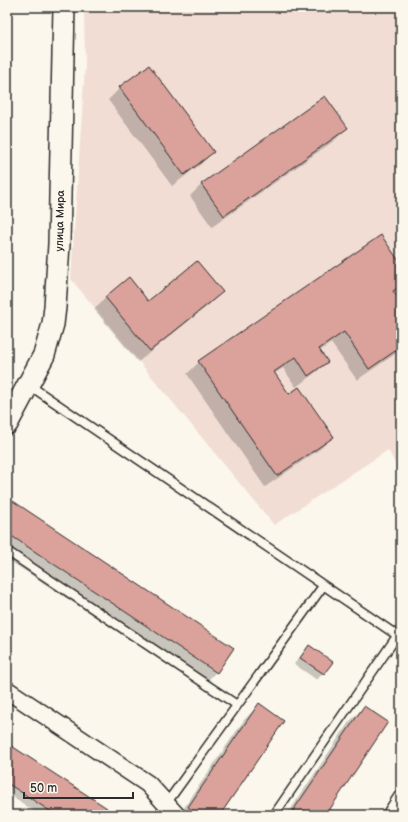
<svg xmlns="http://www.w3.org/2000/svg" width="408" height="822" font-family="'Balsamiq Sans',sans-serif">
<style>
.built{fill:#f1ddd4}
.shadow{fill:#0003}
.building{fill:#dba19b;stroke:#2b2b2b}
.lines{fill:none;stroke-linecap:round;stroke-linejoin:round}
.service-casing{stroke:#2b2b2b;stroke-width:11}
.minor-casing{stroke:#2b2b2b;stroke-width:20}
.tertiary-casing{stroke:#2b2b2b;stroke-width:24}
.service{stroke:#fbf7ec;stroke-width:8}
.minor{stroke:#fbf7ec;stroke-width:17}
.tertiary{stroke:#fbf7ec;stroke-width:21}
.labels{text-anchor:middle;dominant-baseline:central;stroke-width:3;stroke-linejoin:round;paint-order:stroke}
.street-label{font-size:11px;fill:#2b2b2b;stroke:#fbf7ec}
</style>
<rect width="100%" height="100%" fill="#fbf7ec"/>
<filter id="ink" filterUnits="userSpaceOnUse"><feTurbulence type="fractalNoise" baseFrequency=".025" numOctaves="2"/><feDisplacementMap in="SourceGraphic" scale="8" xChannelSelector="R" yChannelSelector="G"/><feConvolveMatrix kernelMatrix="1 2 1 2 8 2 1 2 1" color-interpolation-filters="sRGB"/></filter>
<g filter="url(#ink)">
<path class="built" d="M84,7H401V475L388,450L274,525L71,279L85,67Z"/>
<path class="shadow" d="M120,88L213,152L201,164L172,186L108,100Z
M347,128L335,140L212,227L190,196L202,184Z
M401,266V287L394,293L401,304V350L357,380L331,343L320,351L327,362L315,373L296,387L283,368L274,374L289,395L332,437L320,449L265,487L187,374L199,362Z
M221,292L210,304L138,362L94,309L106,297L148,302Z
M13,502L216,672L201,687L7,559V508Z
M309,646L332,662L317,680L294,664Z
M259,705L218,815H179L244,720Z
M364,707L324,815H287L349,722Z
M7,744L101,815H40L7,793Z"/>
<path class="building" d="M149,65L214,152L184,175L119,87Z
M325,96L348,128L224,216L201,184Z
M381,235L401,264V286L393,291L401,302V347L369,369L344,332L319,349L328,362L308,376L296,357L274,372L289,394L299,387L334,437L277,476L198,361Z
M197,261L223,292L150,351L105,297L129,277L148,301Z
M13,501L234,648L217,673L7,533V510Z
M309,645L333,662L324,674L300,658Z
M259,703L284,721L220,815H199L188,807Z
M364,706L388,722L326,815H296L292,812Z
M7,743L107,808L102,815H56L7,783Z"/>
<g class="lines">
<g class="service-casing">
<path id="service" d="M29,385L401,638
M7,551L237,705
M166,804L323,586
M274,815L397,636
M386,815L401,792"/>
</g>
<g class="minor-casing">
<path id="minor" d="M7,690L148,784L176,815"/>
</g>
<g class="tertiary-casing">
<g id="tertiary">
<path id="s1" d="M7,424L44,355L53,324L55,307L59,244L64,7"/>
</g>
</g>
<use href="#service" class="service"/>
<use href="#minor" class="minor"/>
<use href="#tertiary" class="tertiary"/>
</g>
</g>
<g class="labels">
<g class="street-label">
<text stroke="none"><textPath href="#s1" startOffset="214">улица Мира</textPath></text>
</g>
</g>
<rect width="408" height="822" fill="none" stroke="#fbf7ec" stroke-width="24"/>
<rect x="12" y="12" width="384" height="798" fill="none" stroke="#2b2b2b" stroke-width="1.5" filter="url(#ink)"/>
<path d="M24 792v6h109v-6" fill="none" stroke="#2b2b2b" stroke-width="2"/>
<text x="30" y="792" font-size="12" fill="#2b2b2b" stroke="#fbf7ec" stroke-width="3" paint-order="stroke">50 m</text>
</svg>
